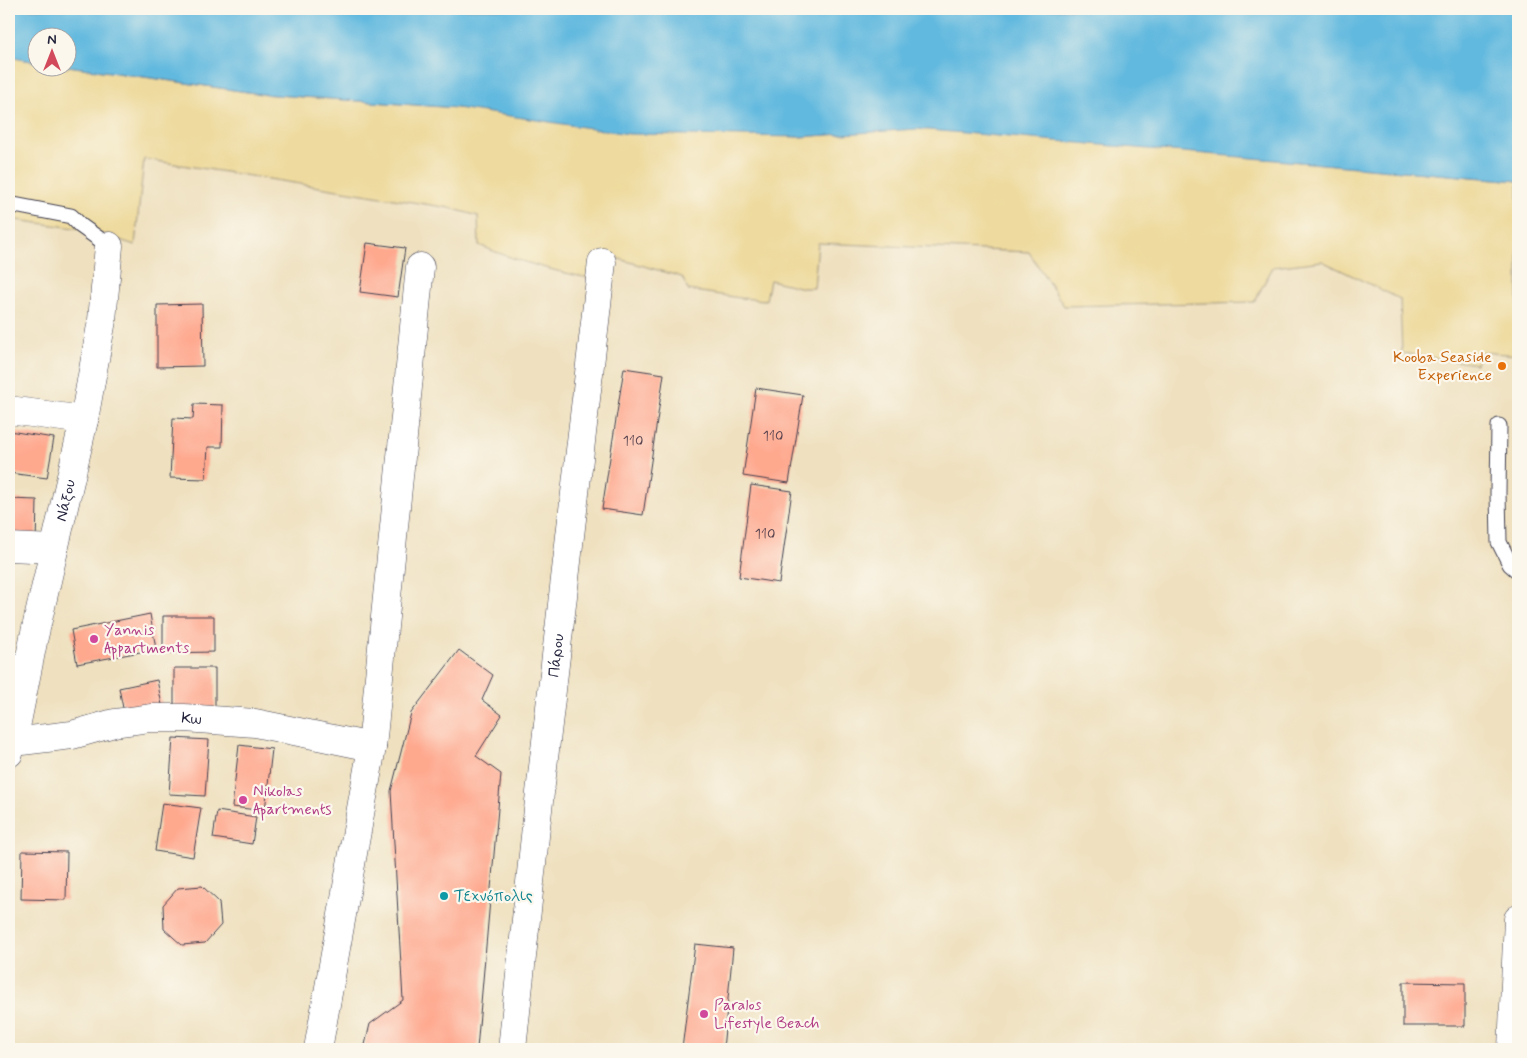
<svg xmlns="http://www.w3.org/2000/svg" width="1527" height="1058" font-family="Mynerve,sans-serif">
<style>
.sand{fill:#eeda9e;stroke:#887e6c}
.water{fill:#62b9df;stroke:#426e8d}
.building{fill:#fea88e}
.lines{fill:none;stroke-linecap:round;stroke-linejoin:round}
.lane-casing{stroke:#413f4f;stroke-width:17}
.street-casing{stroke:#413f4f;stroke-width:29}
.lane{stroke:#fff;stroke-width:15}
.street{stroke:#fff;stroke-width:28}
.food-dot{fill:#e8710a;stroke:#fbf7ec;stroke-width:2}
.hotel-dot{fill:#d1479c;stroke:#fbf7ec;stroke-width:2}
.culture-dot{fill:#0f9aa8;stroke:#fbf7ec;stroke-width:2}
.labels{text-anchor:middle;dominant-baseline:central;stroke-width:4.5;stroke-linejoin:round;paint-order:stroke}
.number-label{font-size:14px;fill:#594450}
.food-label{font-size:16px;fill:#c56008;stroke:#fbf7ec;text-anchor:end}
.street-label{font-size:16px;fill:#22223b;stroke:#fbf7ec}
.hotel-label{font-size:16px;fill:#b23c85;stroke:#fbf7ec;text-anchor:start}
.culture-label{font-size:16px;fill:#0d838f;stroke:#fbf7ec;text-anchor:start}
</style>
<rect width="100%" height="100%" fill="#fbf7ec"/>
<filter id="ink" filterUnits="userSpaceOnUse"><feTurbulence type="fractalNoise" baseFrequency=".02" numOctaves="2"/><feDisplacementMap in="SourceGraphic" scale="10" xChannelSelector="R" yChannelSelector="G"/><feConvolveMatrix kernelMatrix="1 2 1 2 8 2 1 2 1" color-interpolation-filters="sRGB"/></filter>
<filter id="wash" filterUnits="userSpaceOnUse"><feTurbulence type="fractalNoise" baseFrequency=".0096" numOctaves="4" result="noise"/><feDisplacementMap in="SourceGraphic" scale="20" xChannelSelector="R" yChannelSelector="G"/><feGaussianBlur stdDeviation="1.12" result="paint"/><feColorMatrix in="noise" values="0 0 0 0 0 0 0 0 0 0 0 0 0 0 0 0 0 1.4 0 .05"/><feComposite in="paint" operator="in"/></filter>
<g filter="url(#wash)">
<rect width="100%" height="100%" fill="#efe1c0"/>
<path class="sand" d="M9,57L37,62L38,68H68V66L261,94L457,108L799,137L917,128L1518,181V355L1481,352L1476,364L1402,353L1400,299L1322,261L1273,267L1254,302L1064,306L1029,252L818,243L814,288H803L770,280L766,300L740,298L688,290L682,277L616,258L609,282C565,274 520,263 479,245L478,216L450,208L144,159L135,245L89,230L9,219Z"/>
<path class="water" d="M9,9H1518V181L917,129L799,137L629,134L457,108L261,94L68,66V38H38L37,62L9,57Z"/>
<g id="blocks">
<path class="building" d="M367,243L405,248L398,297L360,292Z
M202,304L203,366L157,367V305Z
M624,368L664,374L643,515L602,509Z
M756,388L803,395L789,483L743,476Z
M194,404L223,405L222,447H208L206,479L170,478L173,418L193,419Z
M9,431L54,438L47,478L9,473Z
M751,485L792,491L779,583L739,577Z
M9,499L37,500L36,546L9,545Z
M150,614L156,649L77,664L71,630Z
M163,616H214V652L163,653Z
M459,650L493,675L482,700L502,715L476,756L501,774L477,1049H364L370,1024L403,1000L391,791L411,713Z
M174,668H215V709L174,708Z
M157,680L163,710L125,718L119,688Z
M173,738L209,740L205,796L169,794Z
M239,745L272,749L265,811L232,807Z
M162,803L201,808L193,857L155,851Z
M217,811L256,817L252,844L213,838Z
M22,851L67,852L66,900L21,899Z
M202,886L219,902L221,925L205,943L182,945L164,929L163,905L178,888Z
M695,944L733,948L723,1049H682Z
M1403,982L1465,983V1026H1403Z"/>
</g>
</g>
<g filter="url(#ink)">
<use href="#blocks" fill-opacity="0" stroke="#413f4f" stroke-width="1"/>
<g class="lines">
<g class="lane-casing">
<path id="lane" d="M9,204L71,216L81,226L109,246
M1499,426L1498,493L1499,542L1510,564L1518,571"/>
</g>
<g class="street-casing">
<g id="street">
<path d="M9,410L84,420"/>
<path d="M9,547L54,549"/>
<path id="s1" d="M13,742L72,735L114,723L151,718H184L255,723L372,747"/>
<path id="s2" d="M9,753L13,742L34,637L84,420L102,320L109,246"/>
<path d="M318,1049L372,747L420,267"/>
<path id="s3" d="M512,1049L536,827L602,262"/>
<path d="M1512,1049L1518,919"/>
</g>
</g>
<use href="#lane" class="lane"/>
<use href="#street" class="street"/>
</g>
</g>
<circle class="food-dot" cx="1502" cy="366" r="5"/>
<g class="hotel-dot">
<circle cx="94" cy="639" r="5"/>
<circle cx="243" cy="800" r="5"/>
<circle cx="704" cy="1014" r="5"/>
</g>
<circle class="culture-dot" cx="444" cy="896" r="5"/>
<g class="labels">
<g class="number-label">
<text x="773" y="436">110</text>
<text x="633" y="441">110</text>
<text x="765" y="534">110</text>
</g>
<g class="food-label">
<text x="1492" y="357">Kooba Seaside<tspan x="1492" dy="18">Experience</tspan></text>
</g>
<g class="street-label">
<text stroke="none"><textPath href="#s2" startOffset="259">Νάξου</textPath></text>
<text stroke="none"><textPath href="#s3" startOffset="396">Πάρου</textPath></text>
<text stroke="none"><textPath href="#s1" startOffset="181">Κω</textPath></text>
</g>
<g class="hotel-label">
<text x="104" y="630">Yannis<tspan x="104" dy="18">Appartments</tspan></text>
<text x="253" y="791">Nikolas<tspan x="253" dy="18">Apartments</tspan></text>
<text x="714" y="1005">Paralos<tspan x="714" dy="18">Lifestyle Beach</tspan></text>
</g>
<g class="culture-label">
<text x="454" y="896">Τεχνόπολις</text>
</g>
</g>
<rect width="1527" height="1058" fill="none" stroke="#fbf7ec" stroke-width="30"/>
<g transform="translate(52 52)"><circle r="24" fill="#fbf7ec" stroke="#a4a2a5"/>
<path d="M0-4L9 19L0 12L-9 19Z" fill="#d1495b"/>
<text y="-8" font-size="14" font-weight="bold" text-anchor="middle" fill="#22223b">N</text>
</g>
</svg>
